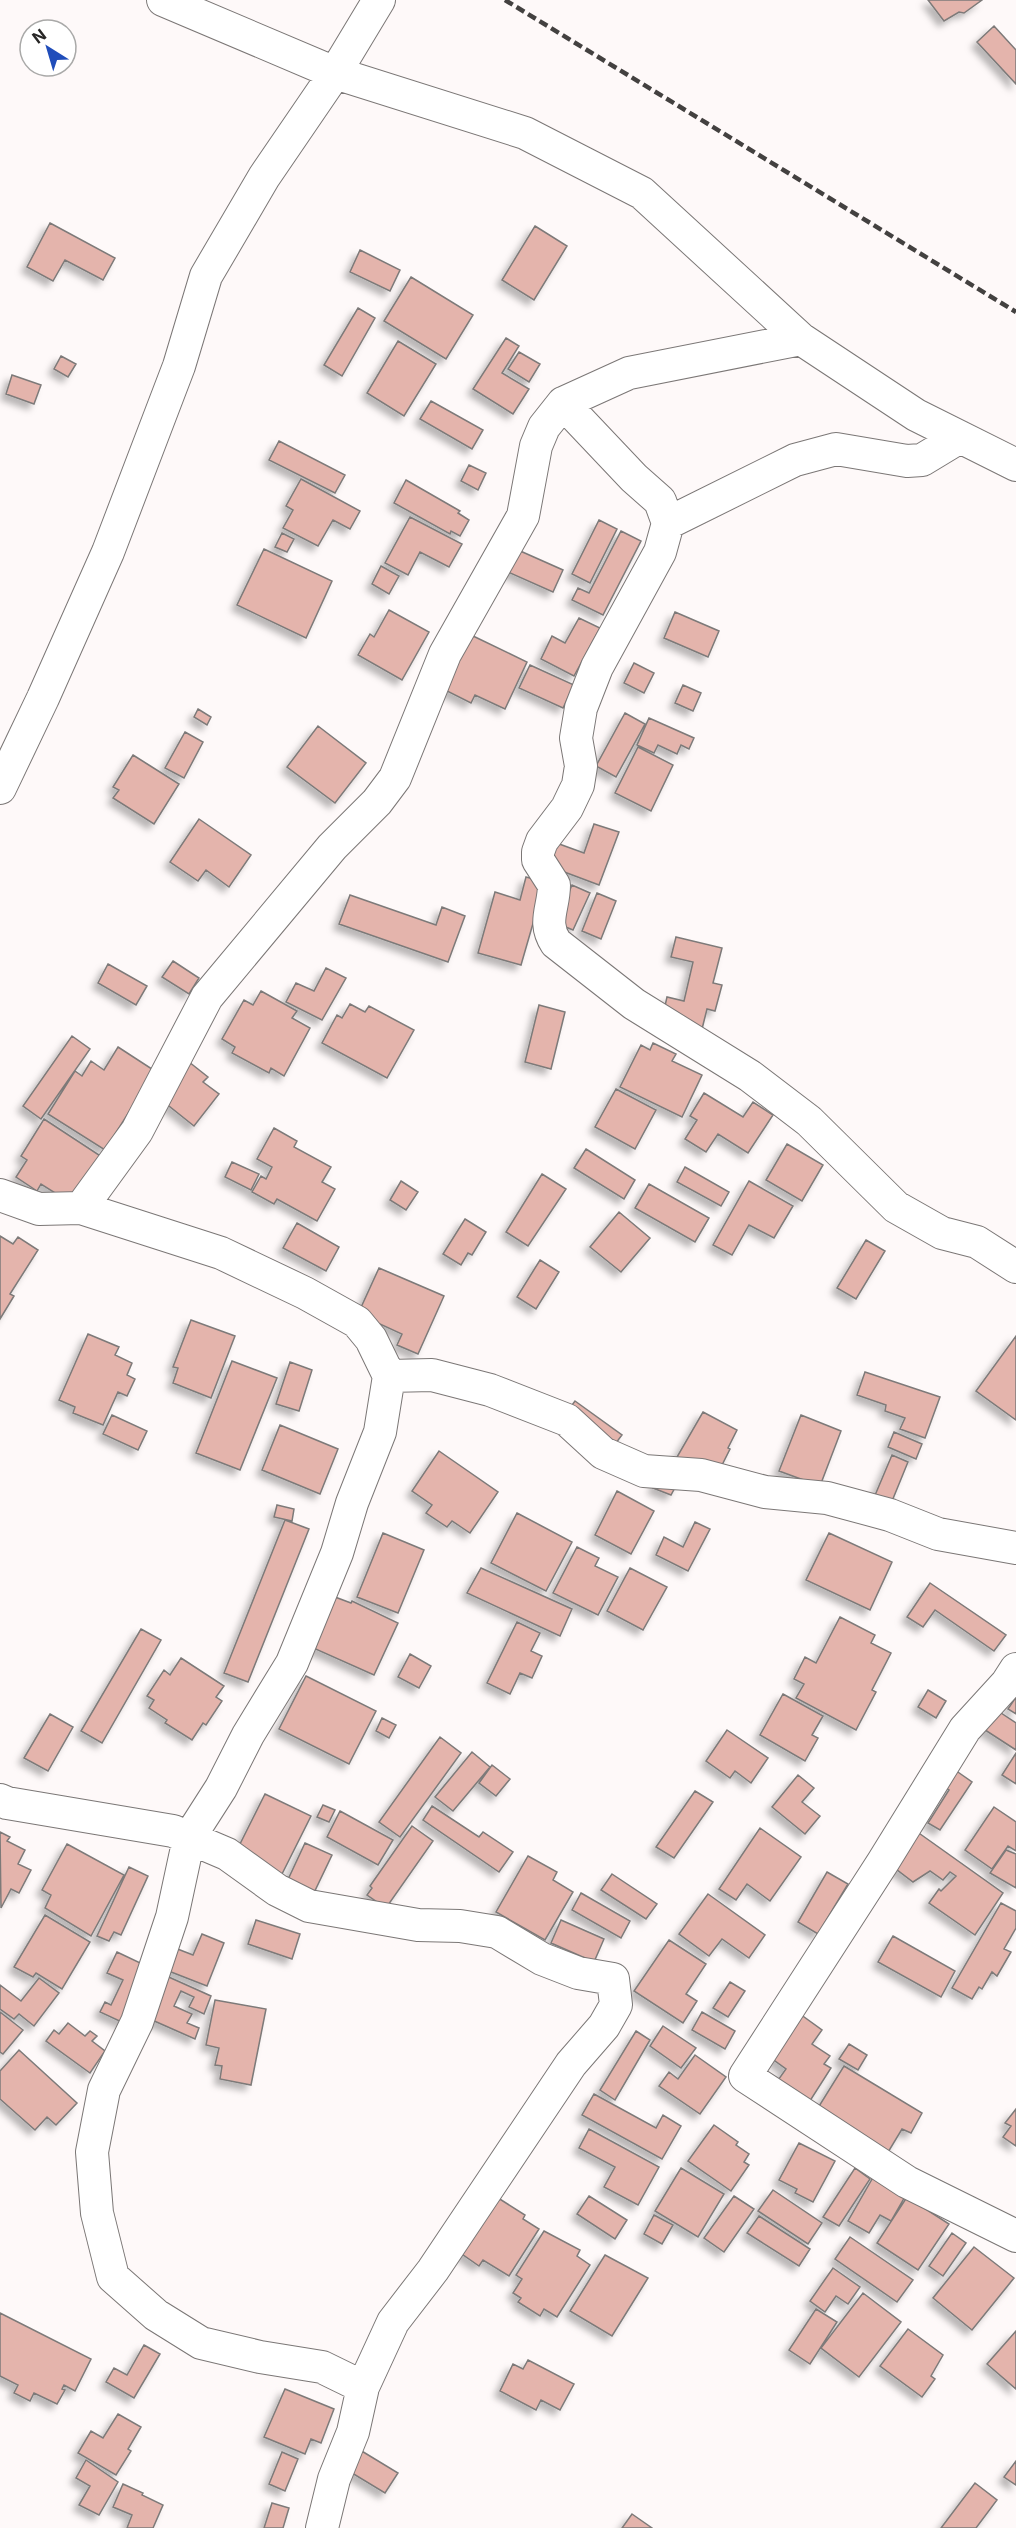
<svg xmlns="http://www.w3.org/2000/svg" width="1016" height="2528" font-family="Inter,sans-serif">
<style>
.building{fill:#e4b4ac;stroke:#7d7a79;stroke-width:1.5;filter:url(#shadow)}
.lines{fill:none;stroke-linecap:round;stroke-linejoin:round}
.street-casing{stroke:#7b7776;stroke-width:34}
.street{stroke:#fff;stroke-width:32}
.rail{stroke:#434140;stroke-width:4.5;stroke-dasharray:9 4.5;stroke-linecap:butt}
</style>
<defs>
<filter id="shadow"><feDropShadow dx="-5.5" dy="5.5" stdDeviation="3" flood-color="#0004"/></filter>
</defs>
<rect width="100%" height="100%" fill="#fef9f9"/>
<path class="building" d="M928,0H982L964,13L959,12L944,21Z
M994,26L1016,50V84L977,42Z
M50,223L115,258L103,280L65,260L53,281L27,267Z
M535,226L567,246L534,300L502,280Z
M360,250L400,270L390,291L350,272Z
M411,277L473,315L446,359L384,321Z
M358,308L375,318L342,376L324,365Z
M506,338L519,346L502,373L529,389L513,414L473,389Z
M398,341L436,364L404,416L367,393Z
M519,352L540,364L529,382L508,369Z
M61,356L76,364L68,377L54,369Z
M12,375L41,385L34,404L6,394Z
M431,401L483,430L472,449L420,419Z
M279,441L345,475L335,493L269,460Z
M469,465L486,473L478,490L461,481Z
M301,479L360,511L350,529L333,520L318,546L283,528L293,510L286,506Z
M406,480L460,511L458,513L469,520L460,536L451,531L450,534L394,503Z
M410,517L462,544L449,567L420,552L408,575L385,563Z
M599,520L617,529L590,583L572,574Z
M621,531L641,541L603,615L572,600L578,588L589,593Z
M282,533L294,539L287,552L275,547Z
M509,546L563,570L553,592L499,568Z
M264,549L332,581L306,638L237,605Z
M381,566L399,576L389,594L372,584Z
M389,610L429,632L402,680L358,655L370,634L374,637Z
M675,612L719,631L708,657L664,638Z
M579,618L600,628L574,676L541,659L552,636L565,643Z
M471,635L527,662L505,709L475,695L471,703L445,690Z
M634,663L654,673L644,693L624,683Z
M530,665L574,685L563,708L519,688Z
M683,685L701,693L693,711L675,703Z
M198,709L211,717L207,725L194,717Z
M625,713L645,724L616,777L596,766Z
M649,718L694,738L689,749L681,745L677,754L658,745L654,753L637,745Z
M318,726L366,763L335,803L287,767Z
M185,732L203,742L184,778L165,768Z
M638,747L673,765L651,811L615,793Z
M133,755L179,784L154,824L113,798L119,790L113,787Z
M199,819L251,855L229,887L206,870L198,881L170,862Z
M594,824L619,832L599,885L543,864L551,841L584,853Z
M526,877L545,882L521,965L478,953L495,892L520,900Z
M572,885L590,893L573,930L556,923Z
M597,893L616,901L601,939L582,931Z
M350,895L436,925L442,907L465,916L448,962L339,924Z
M676,937L722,948L713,983L722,985L715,1011L707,1009L702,1029L662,1019L667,997L684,1001L693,962L671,957Z
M173,961L199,978L189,994L162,977Z
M108,964L147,986L136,1005L98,983Z
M326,968L346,978L322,1020L286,1002L296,983L314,991Z
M261,991L297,1011L292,1018L310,1028L284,1076L271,1068L269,1073L232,1053L235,1047L222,1039L244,1000L253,1005Z
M350,1004L365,1012L369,1006L414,1030L387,1078L322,1043L337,1015L342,1018Z
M539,1005L565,1012L551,1069L525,1062Z
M72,1036L90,1049L41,1119L23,1106Z
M653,1043L676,1054L672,1061L702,1075L682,1117L620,1087L641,1045L650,1050Z
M118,1047L155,1071L105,1150L48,1114L75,1071L82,1076L91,1061L104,1070Z
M184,1058L208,1077L203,1082L219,1094L194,1126L159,1098Z
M616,1089L656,1110L635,1149L595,1127Z
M704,1093L743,1117L753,1102L773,1115L748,1153L718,1134L706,1152L685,1139L697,1120L690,1116Z
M44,1119L102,1157L71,1203L41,1184L37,1191L16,1177L27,1160L21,1156Z
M274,1128L297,1141L294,1147L331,1167L322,1182L335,1189L317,1221L277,1199L274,1204L252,1192L261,1176L266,1179L272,1167L257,1159Z
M787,1144L823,1165L802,1201L766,1180Z
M586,1149L635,1180L624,1199L574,1168Z
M232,1162L259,1174L251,1190L225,1177Z
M685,1167L729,1192L721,1206L677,1182Z
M542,1174L566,1189L528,1246L506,1232Z
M401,1181L418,1192L406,1210L390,1200Z
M749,1181L793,1206L774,1238L749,1225L732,1255L713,1245Z
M649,1184L709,1218L695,1242L635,1208Z
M619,1212L650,1238L621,1272L590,1247Z
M465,1219L486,1232L472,1255L468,1253L461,1265L443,1254Z
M297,1223L339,1247L326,1271L283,1248Z
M0,1236L13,1244L18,1237L38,1250L10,1294L14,1296L0,1319Z
M866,1240L885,1251L856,1299L837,1288Z
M540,1260L559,1272L536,1309L517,1297Z
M379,1268L444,1296L418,1354L397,1345L402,1334L358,1314Z
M191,1320L235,1336L211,1398L173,1383L178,1368L173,1367Z
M88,1334L119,1347L115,1355L132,1363L127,1375L135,1379L127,1396L118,1392L103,1425L73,1413L75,1407L59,1400Z
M1016,1336V1420L976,1391Z
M232,1361L277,1378L240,1470L196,1453Z
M290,1362L312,1370L299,1411L276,1404Z
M865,1372L940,1397L925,1438L900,1429L905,1418L885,1411L886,1405L857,1395Z
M575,1401L622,1435L610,1451L563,1417Z
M703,1412L737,1430L728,1448L730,1449L716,1477L677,1457Z
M112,1415L147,1431L138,1450L103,1434Z
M801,1415L841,1431L820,1486L779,1471Z
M280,1425L338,1449L320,1494L262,1470Z
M894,1432L922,1444L916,1459L888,1447Z
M439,1451L498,1492L470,1533L452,1521L447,1527L426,1513L432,1505L412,1491Z
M892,1455L908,1462L890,1506L873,1500Z
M661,1474L678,1482L671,1495L653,1488Z
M617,1491L654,1511L631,1554L595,1535Z
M277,1505L294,1509L292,1521L274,1517Z
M517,1513L572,1542L546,1591L491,1563Z
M285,1520L309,1529L248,1682L224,1673Z
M695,1522L710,1529L688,1571L656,1555L664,1537L683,1547Z
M383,1533L424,1550L398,1613L357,1597Z
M829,1533L892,1562L870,1610L806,1580Z
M577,1547L599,1558L595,1566L618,1577L598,1615L553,1593Z
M481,1568L572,1609L560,1636L467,1593Z
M630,1568L667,1587L643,1630L607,1611Z
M930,1583L1006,1635L994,1651L935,1610L923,1627L907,1617Z
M335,1597L351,1603L352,1601L398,1623L374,1675L311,1647Z
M840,1617L875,1635L871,1643L891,1653L872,1690L876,1692L856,1730L796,1698L804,1684L794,1679L805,1657L816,1663Z
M517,1622L540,1633L531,1651L542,1656L532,1678L520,1673L510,1694L487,1683Z
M141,1629L161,1640L102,1743L81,1731Z
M410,1654L431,1666L419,1688L398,1677Z
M181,1658L224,1686L216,1697L222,1701L206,1725L203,1723L192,1740L165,1723L167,1720L149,1708L154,1700L147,1696L164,1670L170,1675Z
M306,1676L376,1711L349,1764L279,1729Z
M928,1690L946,1701L936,1718L918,1707Z
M783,1694L823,1716L812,1735L818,1738L805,1761L760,1735Z
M1016,1697V1714L1008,1709Z
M995,1709L1016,1723V1750L982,1728Z
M50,1714L73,1727L48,1771L24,1758Z
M382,1718L396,1725L389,1738L376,1731Z
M727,1730L768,1758L751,1783L735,1771L730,1778L706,1761Z
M440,1737L461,1753L400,1837L379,1822Z
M472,1752L490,1767L453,1811L435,1797Z
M1016,1753V1784L1002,1775Z
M492,1765L510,1779L496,1796L479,1783Z
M955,1770L972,1782L940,1830L928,1823L949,1790L944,1787Z
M798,1775L814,1788L802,1802L820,1816L805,1834L772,1807Z
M695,1791L713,1802L674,1858L656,1847Z
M265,1794L311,1816L279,1880L235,1854Z
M323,1805L335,1810L329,1822L317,1817Z
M432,1806L479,1837L483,1832L513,1852L499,1872L423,1820Z
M994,1807L1016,1822V1851L1008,1846L992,1869L965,1850Z
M340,1811L393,1840L378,1865L327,1837Z
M412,1826L433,1841L386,1908L367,1895L372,1888L370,1886Z
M760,1828L801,1857L770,1901L747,1884L736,1900L719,1889Z
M916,1831L1003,1893L975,1935L929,1903L939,1889L941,1891L956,1876L950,1872L943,1880L930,1871L913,1882L892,1866Z
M0,1832L10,1837L7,1841L25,1850L18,1864L31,1870L19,1893L11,1889L1,1908Z
M305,1843L332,1855L311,1899L285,1886Z
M67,1844L124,1875L91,1936L45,1908L51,1895L42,1890Z
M1006,1850L1016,1854V1888L990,1873Z
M528,1856L557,1872L553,1880L573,1892L545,1940L496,1912Z
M129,1867L148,1876L121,1935L114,1932L109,1941L97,1936Z
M827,1872L848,1884L818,1934L798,1922Z
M612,1874L657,1904L646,1919L601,1890Z
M581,1893L630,1921L621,1938L572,1910Z
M708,1894L765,1935L749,1958L722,1939L709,1956L679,1934Z
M1001,1903L1016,1911V1928L1004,1949L1011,1952L997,1976L992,1972L982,1989L979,1987L972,1999L952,1988Z
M45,1915L90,1942L62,1989L36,1973L33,1977L14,1967Z
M256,1920L300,1934L292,1959L248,1944Z
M561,1920L604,1939L594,1962L551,1943Z
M202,1934L224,1943L207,1986L166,1970L175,1948L193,1955Z
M893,1936L955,1971L941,1997L878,1962Z
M669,1940L706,1964L686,1994L697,2001L683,2023L634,1991Z
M117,1952L153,1969L126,2024L100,2012L105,2002L111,2005L123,1980L107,1973Z
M162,1974L211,1996L204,2014L189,2007L194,1997L181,1991L174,2006L192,2014L187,2023L199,2028L195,2039L143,2016Z
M39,1978L59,1993L34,2026L19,2014L14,2019L0,2009V1985L21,2001Z
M730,1982L745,1991L728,2017L713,2008Z
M215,2000L266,2009L251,2085L220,2079L222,2066L215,2065L219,2048L206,2045Z
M0,2012L23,2030L3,2054L0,2052Z
M702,2012L735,2031L725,2049L692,2030Z
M800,2014L822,2030L812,2044L830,2056L824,2064L831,2068L808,2104L776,2083L786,2069L771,2058Z
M68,2023L85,2036L90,2031L97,2036L92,2041L105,2051L90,2073L46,2041L54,2030L59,2034Z
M663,2026L696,2048L681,2068L650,2046Z
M636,2031L650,2040L615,2100L600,2090Z
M849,2044L867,2055L858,2070L839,2059Z
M19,2050L77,2103L56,2125L47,2117L35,2130L0,2099V2071Z
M695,2055L726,2077L700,2114L659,2086L669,2072L678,2079Z
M844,2066L922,2113L911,2133L902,2129L887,2154L816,2111Z
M594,2094L656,2128L663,2115L681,2126L662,2159L582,2115Z
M1016,2109V2146L1003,2137L1011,2126L1005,2123Z
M714,2125L738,2142L736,2145L749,2154L744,2162L749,2165L731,2191L688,2161Z
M589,2129L659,2167L638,2205L604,2187L615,2167L579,2148Z
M799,2143L835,2161L813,2202L795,2193L797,2189L779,2180Z
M681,2168L724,2194L698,2237L655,2211Z
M855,2168L870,2179L839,2226L823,2217Z
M875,2174L907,2193L891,2221L880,2215L869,2233L848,2221Z
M773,2190L822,2223L808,2244L758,2211Z
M495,2196L525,2215L523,2219L539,2229L509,2276L483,2260L479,2266L459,2252Z
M589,2196L627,2220L615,2239L577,2214Z
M734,2196L754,2209L724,2252L704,2238Z
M907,2197L949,2224L918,2270L877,2243Z
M654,2215L673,2225L662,2244L644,2234Z
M759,2216L810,2249L799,2266L747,2233Z
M544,2231L580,2250L577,2256L590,2265L557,2317L544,2309L540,2316L518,2302L521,2298L513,2293L522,2279L516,2275Z
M952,2233L966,2243L943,2276L929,2266Z
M850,2237L913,2280L897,2302L835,2259Z
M974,2247L1014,2278L972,2330L933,2298Z
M605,2255L648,2278L612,2336L570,2311Z
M833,2268L860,2287L848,2304L836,2296L825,2312L810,2301Z
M863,2293L901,2322L859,2377L821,2348Z
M816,2309L837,2322L810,2364L789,2350Z
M0,2313L91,2359L75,2391L64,2385L62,2389L65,2390L57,2404L34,2393L30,2401L14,2393L18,2385L0,2376Z
M908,2329L943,2355L931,2376L935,2379L922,2397L880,2366Z
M1016,2331V2389L987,2364Z
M144,2345L160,2354L134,2398L106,2382L114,2368L127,2375Z
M528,2360L574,2384L560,2410L541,2400L536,2410L500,2391L513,2364L523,2369Z
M285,2389L334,2409L321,2443L311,2439L305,2454L264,2437Z
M118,2414L141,2427L128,2449L131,2451L116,2475L78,2453L91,2431L103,2438Z
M360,2450L398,2473L385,2493L347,2470Z
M282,2452L298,2459L285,2491L269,2484Z
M86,2460L118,2482L99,2515L79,2505L90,2486L76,2478Z
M1016,2461V2485L1004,2477Z
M975,2483L997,2500L976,2528H941Z
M123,2484L143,2493L142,2495L163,2505L153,2528H127L132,2515L113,2507Z
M272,2503L289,2508L283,2528H264Z
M632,2514L652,2528H622Z"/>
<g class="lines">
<g class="street-casing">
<path id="street" d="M163,0L335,73L525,133L642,193L801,339L916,415L1016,465
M563,403L634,478L660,501L668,523L660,552L597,667L581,708L576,738L581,766L578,785L567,808L542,841L538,852V860L554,885C554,908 542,922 556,943L634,1004L750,1076L809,1121L896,1207L942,1233L977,1242L1016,1267
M668,523L795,460L836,449L907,461L922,460L960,437
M0,788L43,698L108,552L179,366L206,276L264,177L335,73L379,0
M0,1195L39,1209L81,1208L221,1253L305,1293L357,1322L371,1339L389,1376L380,1432L352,1503L337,1553L292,1663L248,1735L221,1788L189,1838L172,1917L137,2022L104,2090L92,2152L97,2213L113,2277L156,2315L201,2343L260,2357L322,2367L363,2387
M81,1208L137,1131L207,997L332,847L377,802L395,778L445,654L523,516L536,446L544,427L563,403L629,373L801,339
M389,1376L432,1375L490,1390L567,1420L603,1453L644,1471L701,1475L765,1492L827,1498L890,1515L938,1534L1016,1548
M1016,1669L1007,1683L965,1729L883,1862L745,2076L907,2182L1016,2236
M0,1800L7,1803L173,1831L227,1854L277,1890L309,1906L418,1925L460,1926L497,1932L542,1959L578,1973L613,1979L616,2005L604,2026L571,2064L433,2270L393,2322L363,2387L353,2432L334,2479L322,2528"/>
</g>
<use href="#street" class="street"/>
<path class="rail" d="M505,0L1016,312"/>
</g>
<g transform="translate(48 48) rotate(323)"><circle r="28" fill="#ffffff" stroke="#a9a9a8" stroke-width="1.5"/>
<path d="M0-4.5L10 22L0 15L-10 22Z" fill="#204dba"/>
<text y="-9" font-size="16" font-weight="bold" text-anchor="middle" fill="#282726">N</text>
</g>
</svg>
